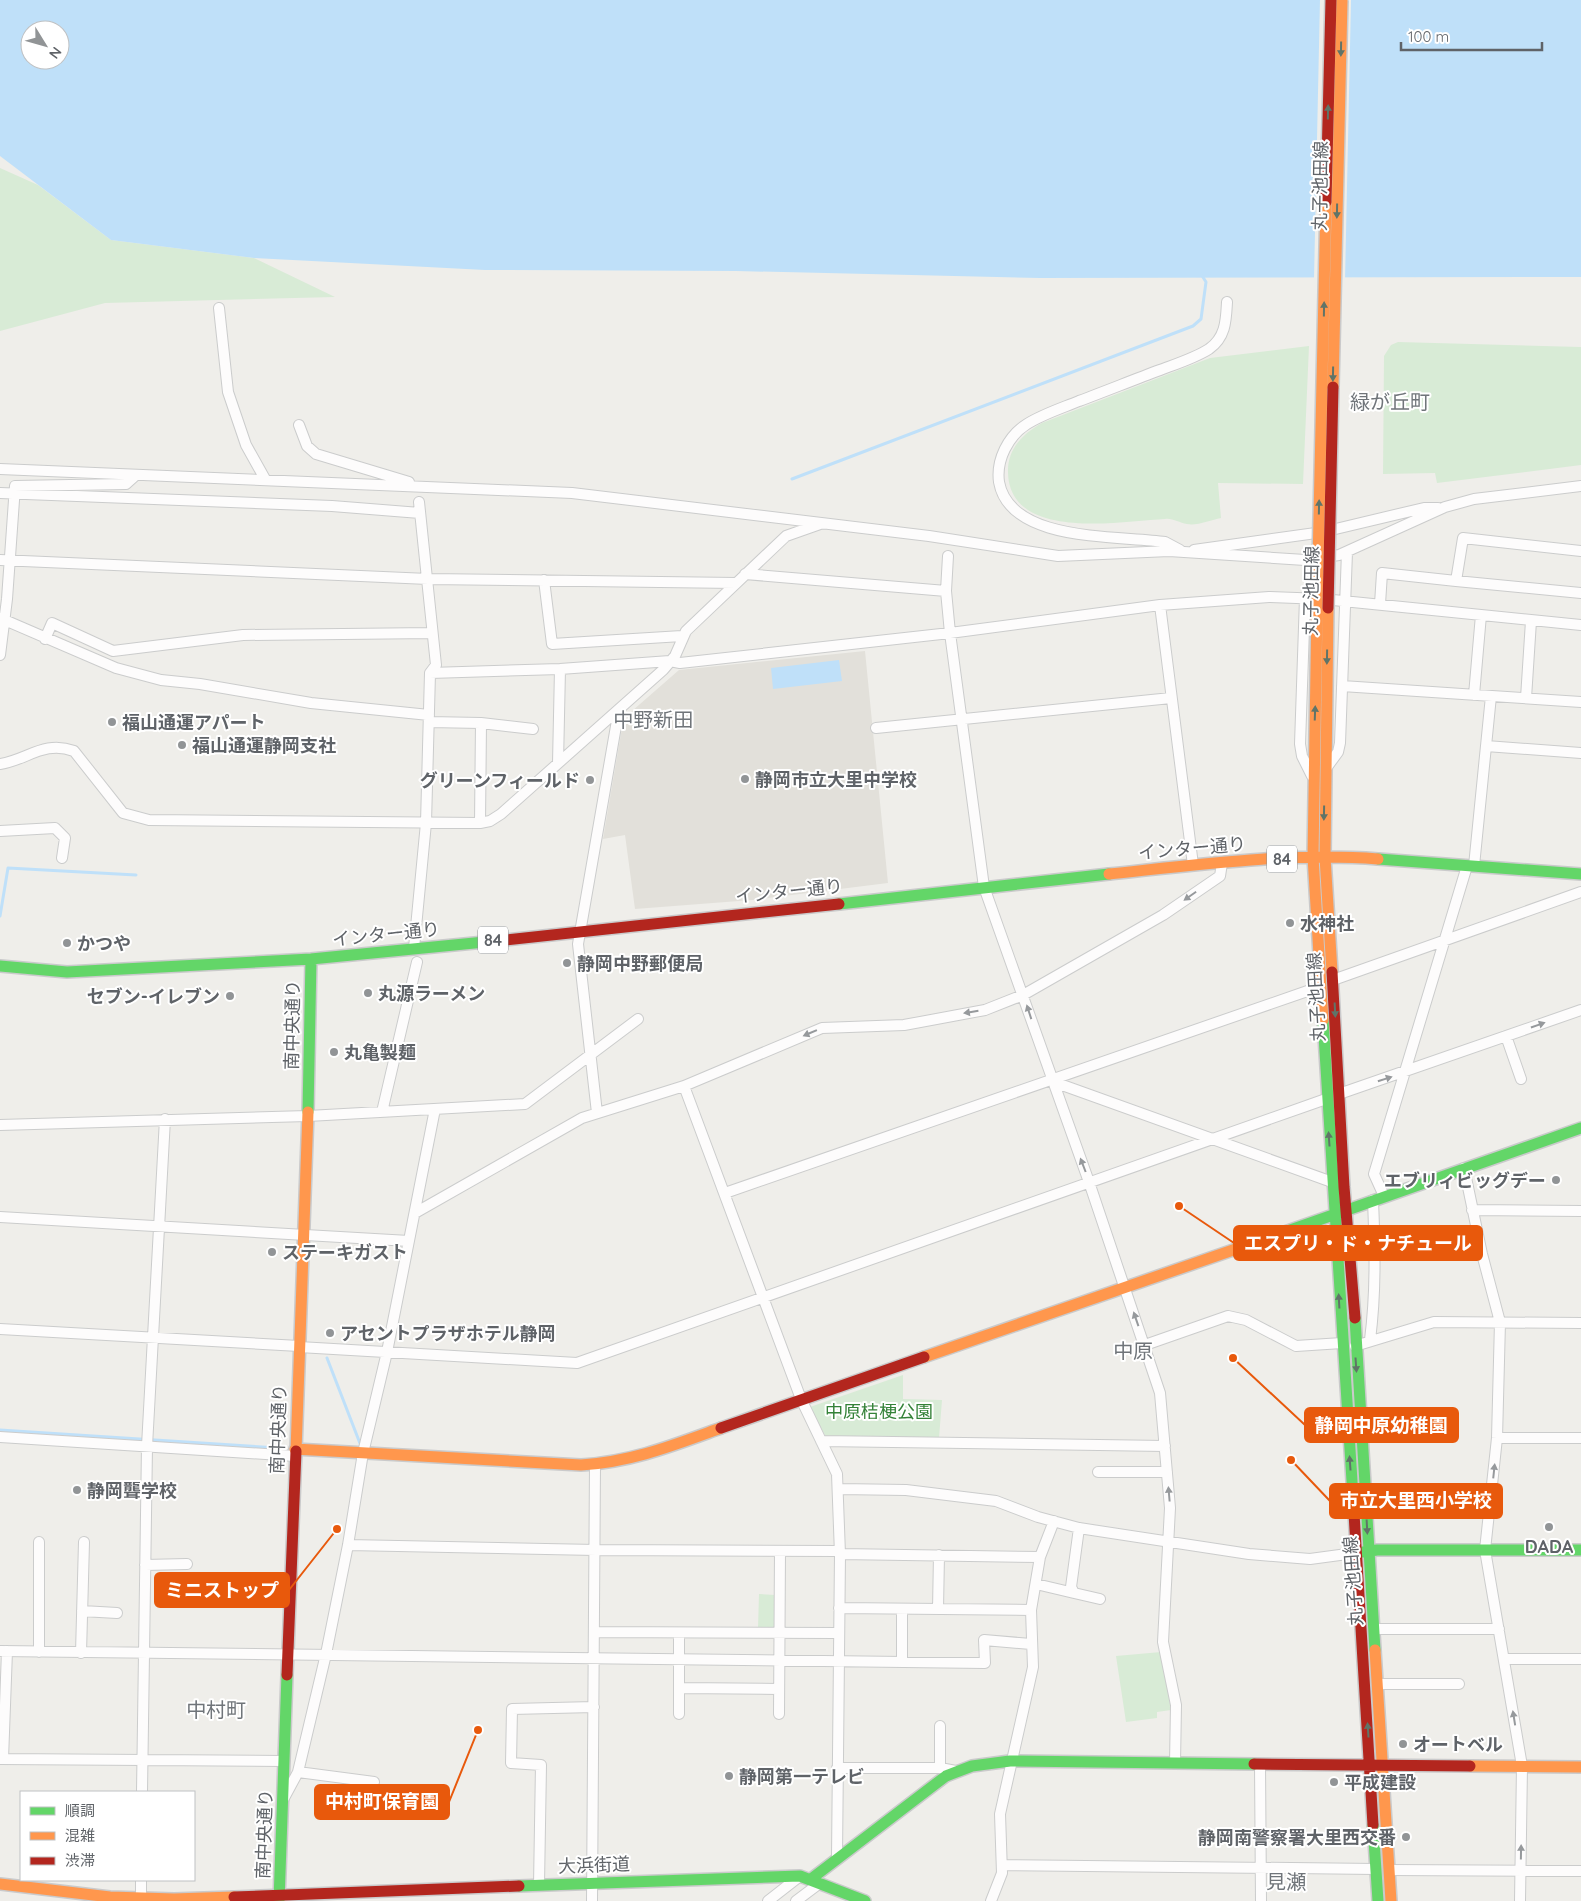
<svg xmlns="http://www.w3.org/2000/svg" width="1581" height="1901" font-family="Quicksand,'Noto Sans JP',sans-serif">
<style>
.education{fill:#e2e0da}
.green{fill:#d8ebd6}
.water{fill:#bfe0f9;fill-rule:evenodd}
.pier{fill:#efeeea}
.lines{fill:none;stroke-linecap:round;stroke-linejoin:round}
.stream{stroke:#bfe0f9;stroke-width:3}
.street-casing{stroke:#cbcccc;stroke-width:12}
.fast-casing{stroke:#cacacb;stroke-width:14}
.slow-casing{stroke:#cacacb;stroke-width:14}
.jam-casing{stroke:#cacacb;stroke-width:14}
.street{stroke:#fdfcfc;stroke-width:10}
.fast{stroke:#63d668;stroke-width:11}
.slow{stroke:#ff974d;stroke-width:11}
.jam{stroke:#b3261e;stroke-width:11}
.slow-bridge-casing{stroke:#cacacb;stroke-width:14;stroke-linecap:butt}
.jam-bridge-casing{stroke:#cacacb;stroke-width:14;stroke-linecap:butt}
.slow-bridge{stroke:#ff974d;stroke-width:11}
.jam-bridge{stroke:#b3261e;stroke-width:11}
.oneway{fill:#607468}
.oneway2{fill:#96999c}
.poi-dot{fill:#919496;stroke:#fff;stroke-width:2}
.labels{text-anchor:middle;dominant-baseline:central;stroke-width:4;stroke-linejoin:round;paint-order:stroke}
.shield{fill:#fff;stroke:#8f9295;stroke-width:1}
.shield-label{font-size:16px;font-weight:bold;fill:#5f6368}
.street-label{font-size:18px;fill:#5f6368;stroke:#fff}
.poi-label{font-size:18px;font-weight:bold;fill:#5f6368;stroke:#fff;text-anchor:start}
.park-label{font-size:18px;fill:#348238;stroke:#fff}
.quarter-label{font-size:20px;fill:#70757a;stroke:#fff}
.leader{fill:none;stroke:#e8590c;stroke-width:2}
.callout-dot{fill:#e8590c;stroke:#fff;stroke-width:2}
.callout{fill:#e8590c;stroke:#e8590c;stroke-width:2}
.callout-label{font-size:19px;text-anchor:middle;font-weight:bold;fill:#fff}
</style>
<rect width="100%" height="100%" fill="#efeeea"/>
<path class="education" d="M865,651L888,883L752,900L635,909L625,835L603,839L623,722L632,711L679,670Z"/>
<path class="green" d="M0,168L38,185L111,240L254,258L335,297L105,303L0,331Z
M1398,342L1581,347V465L1437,483L1435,473L1383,474L1384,356L1391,345Z
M1309,346L1303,484L1218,483L1221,518C1211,520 1197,526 1187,524C1179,523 1173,518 1165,519C1122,521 1010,542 1008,473C1007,450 1022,434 1042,423L1210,358Z
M903,1375V1399L942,1400L939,1438L826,1437L810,1407Z
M759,1594L775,1595L774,1629L758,1628Z
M1161,1652L1171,1710L1157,1712V1718L1126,1722L1116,1656Z"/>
<path class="water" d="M0,0H1581V277L1040,278L736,271L485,270L254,258L111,240L0,156ZM30,30H60V60H30Z
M839,660L842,681L773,689L771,668Z"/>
<path class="pier" d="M1320,0H1351L1345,280H1314Z"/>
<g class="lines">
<path class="stream" d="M792,479L1193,326L1201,319L1206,282L1201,274
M0,916L8,868L136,875
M327,1358L361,1446
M0,1430L279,1448"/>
<g class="street-casing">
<path id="street" d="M219,308L228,392L246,445L265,479
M299,425L307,446L316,454L409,482
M0,469L572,493L929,536L1058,556L1169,551L1305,560L1339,555L1445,507L1474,499L1581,486
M0,493L332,506L420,513
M1180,550L1165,542C1118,535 1010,543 999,482C996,460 1008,436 1027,424C1043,414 1062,408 1079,401C1106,391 1133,380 1160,370C1176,364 1195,358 1209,349C1226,337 1226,320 1227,302
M1194,550L1323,532L1424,508H1438
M948,556L946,591L950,633L984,887L1089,1182L1160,1393L1170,1508L1163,1642L1176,1705L1175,1763
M0,560L428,579L736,583
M745,574L946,591
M544,580L552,644L682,636
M1456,581L1581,593
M1305,598L1300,744L1302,756L1312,776
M1380,604L1382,573L1456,581L1463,538L1581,551
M1160,605L1193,865
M0,618L116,668L161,680L200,684L311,703L429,715
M45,639L52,623L113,651L243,635L432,633
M0,655L7,599L15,486L126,484L136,475
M430,673L560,669L670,661L680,663L950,633L1160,605L1269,597L1323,599L1581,625
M1342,686L1581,702
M1474,695L1481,615
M1526,698L1531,621
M429,722L481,723L533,729
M876,728L1171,698
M1486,746L1581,753
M558,763L560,669
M0,764C27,760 44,740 74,751L123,813L149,820L480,823L490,821L501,814L663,670L675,656L686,631L786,536L820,524
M1327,767L1338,752L1340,743L1347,552
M480,823L481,723
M0,831L55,828L65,838L62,858
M1474,866L1491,696
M414,948L426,823L430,673L436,665L419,502
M1333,980L1581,892
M1506,1036L1521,1079
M1051,1081L1332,1182
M684,1086L801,1399L837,1474L840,1554L837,1857
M1339,1094L1581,1010
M382,1112L417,962
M597,1113L578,944L619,709
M0,1125L308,1116L525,1104L638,1019
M1464,1168L1482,1254L1500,1322L1497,1438L1485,1550L1522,1766L1520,1901
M725,1193L1319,987
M1384,1196L1374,1174L1467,866
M1472,1210L1581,1211
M415,1213L582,1118L684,1086L822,1028L904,1025L985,1010L1023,995L1163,915L1220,876L1222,863
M0,1217L409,1241
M0,1329L299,1346
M1370,1340C1376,1293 1375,1248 1373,1200
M1145,1345L1228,1316L1246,1320L1296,1346L1342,1343
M1355,1346L1434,1322L1581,1323
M299,1347L577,1363L1326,1099
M0,1437L295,1456
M1497,1438H1581
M821,1441L1165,1446
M1098,1472H1167
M839,1489L906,1490L996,1501L1038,1517L1079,1528L1249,1554L1310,1559L1362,1552
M1079,1528L1071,1587L1074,1593L1100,1599
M39,1542V1652
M348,1545L596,1550L840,1551
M840,1554L1040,1557
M145,1565L187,1564
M1036,1584L1074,1593
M839,1608L1031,1610
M902,1609V1662
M938,1609L939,1555
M82,1611L117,1613
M1374,1629H1499
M594,1632L839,1633
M679,1633V1714
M0,1651L985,1663L984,1640L1031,1644
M81,1653L84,1542
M1505,1659H1581
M1377,1684H1459
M679,1688L779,1689
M779,1714L780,1551
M940,1726V1768
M0,1759L284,1761
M3,1759L7,1651
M1260,1764L1261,1901
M837,1768H940L956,1771
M298,1772L374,1782
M142,1792L147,1446L165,1119
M283,1800L298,1772L326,1654L348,1545L363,1453L387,1352L435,1109
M1002,1865L1376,1869
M1389,1870L1581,1871
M539,1885L541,1765L511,1763L512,1709L594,1707
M141,1901V1880
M592,1901L595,1465
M768,1901L800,1876
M796,1901L820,1883
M991,1901L1002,1873L1000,1814L1033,1667L1031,1610L1040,1557L1054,1521"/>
</g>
<g class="fast-casing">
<path id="fast" d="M1378,859L1581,874
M839,904L1109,874
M0,966L67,972L311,959L505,940
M1323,1020L1353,1497
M308,1112L311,959
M1236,1249L1581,1128
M1355,1318L1375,1650
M1363,1552L1377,1550H1581
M1373,1825L1378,1901
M811,1879L946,1776L972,1766L1010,1761L1254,1764
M519,1886L800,1876L865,1901
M279,1901L287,1675"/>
</g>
<g class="slow-casing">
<path id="slow" d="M1317,608L1313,857L1323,1020
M1328,608L1325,857L1332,972
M1109,874C1195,865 1292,852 1378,859
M924,1357L1236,1249
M295,1449L581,1465C632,1462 674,1445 721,1428
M296,1451L308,1112
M1375,1650L1391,1901
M1470,1766L1581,1767
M0,1884L110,1897L174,1899L234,1897"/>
</g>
<g class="jam-casing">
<path id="jam" d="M505,940L839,904
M1332,972L1344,1187L1355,1318
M721,1428L924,1357
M1353,1497L1373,1825
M287,1675L296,1451
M1254,1764L1470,1766
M234,1897L519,1886"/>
</g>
<use href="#street" class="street"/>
<use href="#fast" class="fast"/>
<use href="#slow" class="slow"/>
<use href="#jam" class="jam"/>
<g class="slow-bridge-casing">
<path id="slow-bridge" d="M1333,387L1342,0
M1317,608L1326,202"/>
</g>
<g class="jam-bridge-casing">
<path id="jam-bridge" d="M1326,202L1331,0
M1328,608L1333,387"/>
</g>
<use href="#slow-bridge" class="slow-bridge"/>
<use href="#jam-bridge" class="jam-bridge"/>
</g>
<defs><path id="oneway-solid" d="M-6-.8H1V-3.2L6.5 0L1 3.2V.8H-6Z" transform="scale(1.25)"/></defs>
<g class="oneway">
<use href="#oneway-solid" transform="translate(1341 49) rotate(91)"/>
<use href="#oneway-solid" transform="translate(1328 112) rotate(-89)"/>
<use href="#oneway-solid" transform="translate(1337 211) rotate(91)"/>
<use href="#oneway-solid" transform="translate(1324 309) rotate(-89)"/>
<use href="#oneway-solid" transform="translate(1333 374) rotate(91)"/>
<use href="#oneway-solid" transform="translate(1319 507) rotate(-89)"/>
<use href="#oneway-solid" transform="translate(1327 657) rotate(91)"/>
<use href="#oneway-solid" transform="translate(1315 713) rotate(-88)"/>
<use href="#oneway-solid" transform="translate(1324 813) rotate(91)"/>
<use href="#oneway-solid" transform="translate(1335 1010) rotate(87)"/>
<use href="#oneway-solid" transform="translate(1329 1139) rotate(-94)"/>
<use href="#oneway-solid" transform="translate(1339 1301) rotate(-93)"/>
<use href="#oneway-solid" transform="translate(1356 1365) rotate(86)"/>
<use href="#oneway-solid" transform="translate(1350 1463) rotate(-94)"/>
<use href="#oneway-solid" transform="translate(1367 1527) rotate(87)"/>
<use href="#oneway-solid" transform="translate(1368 1730) rotate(-94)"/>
</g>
<g class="oneway2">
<use href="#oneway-solid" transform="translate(1190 896) rotate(145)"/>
<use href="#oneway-solid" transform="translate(971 1012) rotate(171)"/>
<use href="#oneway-solid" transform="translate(1029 1012) rotate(-108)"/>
<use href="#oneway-solid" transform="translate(1538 1025) rotate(-19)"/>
<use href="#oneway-solid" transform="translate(810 1033) rotate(157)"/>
<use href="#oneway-solid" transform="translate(1385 1079) rotate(-18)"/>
<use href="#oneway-solid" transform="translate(1083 1165) rotate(-111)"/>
<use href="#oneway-solid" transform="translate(1136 1319) rotate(-109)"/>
<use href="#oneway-solid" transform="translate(1494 1471) rotate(-84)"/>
<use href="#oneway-solid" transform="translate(1169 1494) rotate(-95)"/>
<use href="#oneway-solid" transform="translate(1514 1718) rotate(-99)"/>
<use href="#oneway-solid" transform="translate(1521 1852) rotate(-89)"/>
</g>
<g class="poi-dot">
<circle cx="112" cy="722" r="5"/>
<circle cx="182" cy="745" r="5"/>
<circle cx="745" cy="779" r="5"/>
<circle cx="590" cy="780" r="5"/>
<circle cx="1290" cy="923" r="5"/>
<circle cx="67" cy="943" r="5"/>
<circle cx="567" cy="963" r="5"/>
<circle cx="368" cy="993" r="5"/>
<circle cx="230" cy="996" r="5"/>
<circle cx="334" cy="1052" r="5"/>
<circle cx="1556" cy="1180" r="5"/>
<circle cx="272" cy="1252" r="5"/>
<circle cx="330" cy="1333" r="5"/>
<circle cx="77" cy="1490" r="5"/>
<circle cx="1549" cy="1527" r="5"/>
<circle cx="1403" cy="1744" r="5"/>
<circle cx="729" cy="1776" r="5"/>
<circle cx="1334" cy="1782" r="5"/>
<circle cx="1406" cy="1837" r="5"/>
</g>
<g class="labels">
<g class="shield">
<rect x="1267" y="845.5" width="30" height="27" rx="4"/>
<rect x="478" y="926.5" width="30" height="27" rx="4"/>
</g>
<g class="shield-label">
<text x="1282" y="859">84</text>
<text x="493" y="940">84</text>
</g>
<g class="street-label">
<text transform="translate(1320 186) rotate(-89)">丸子池田線</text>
<text transform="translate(1311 591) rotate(-89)">丸子池田線</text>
<text transform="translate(1192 848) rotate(-5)">インター通り</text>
<text transform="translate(789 891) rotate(-6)">インター通り</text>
<text transform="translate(386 934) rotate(-6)">インター通り</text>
<text transform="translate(1316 997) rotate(-93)">丸子池田線</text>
<text transform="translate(292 1025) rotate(-89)">南中央通り</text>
<text transform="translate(278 1429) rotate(-88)">南中央通り</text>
<text transform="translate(1353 1581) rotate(-94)">丸子池田線</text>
<text transform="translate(264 1834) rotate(-88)">南中央通り</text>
<text transform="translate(594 1865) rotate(-2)">大浜街道</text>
</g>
<g class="poi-label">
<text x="122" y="722">福山通運アパート</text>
<text x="192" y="745">福山通運静岡支社</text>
<text x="755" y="779">静岡市立大里中学校</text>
<text x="580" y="780" text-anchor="end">グリーンフィールド</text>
<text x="1300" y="923">水神社</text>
<text x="77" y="943">かつや</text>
<text x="577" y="963">静岡中野郵便局</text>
<text x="378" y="993">丸源ラーメン</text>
<text x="220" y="996" text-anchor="end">セブン-イレブン</text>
<text x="344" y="1052">丸亀製麺</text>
<text x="1546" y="1180" text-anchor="end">エブリィビッグデー</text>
<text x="282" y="1252">ステーキガスト</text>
<text x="340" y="1333">アセントプラザホテル静岡</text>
<text x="87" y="1490">静岡聾学校</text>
<text x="1549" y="1546" text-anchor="middle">DADA</text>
<text x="1413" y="1744">オートベル</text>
<text x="739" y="1776">静岡第一テレビ</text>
<text x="1344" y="1782">平成建設</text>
<text x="1396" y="1837" text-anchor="end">静岡南警察署大里西交番</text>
</g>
<g class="park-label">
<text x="879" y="1411">中原桔梗公園</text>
</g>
<g class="quarter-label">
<text x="1390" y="401">緑が丘町</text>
<text x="653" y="719">中野新田</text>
<text x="1133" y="1350">中原</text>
<text x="216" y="1709">中村町</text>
<text x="1286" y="1881">見瀬</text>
</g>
</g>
<path class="leader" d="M1179 1206L1234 1243M1233 1358L1305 1425M1291 1460L1330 1501M337 1529L289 1590M478 1730L449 1802"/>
<g class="callout-dot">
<circle cx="1179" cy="1206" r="5"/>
<circle cx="1233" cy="1358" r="5"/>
<circle cx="1291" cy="1460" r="5"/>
<circle cx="337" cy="1529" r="5"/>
<circle cx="478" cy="1730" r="5"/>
</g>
<g class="callout">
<rect x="1234" y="1226" width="248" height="34" rx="5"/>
<rect x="1305" y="1408" width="153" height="34" rx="5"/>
<rect x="1330" y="1484" width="172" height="34" rx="5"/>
<rect x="155" y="1573" width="134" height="34" rx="5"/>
<rect x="315" y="1785" width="134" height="34" rx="5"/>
</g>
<g class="callout-label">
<text x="1358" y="1250">エスプリ・ド・ナチュール</text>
<text x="1381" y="1432">静岡中原幼稚園</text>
<text x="1416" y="1507">市立大里西小学校</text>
<text x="222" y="1597">ミニストップ</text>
<text x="382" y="1808">中村町保育園</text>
</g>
<rect x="20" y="1791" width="175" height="90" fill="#ffffff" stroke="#bfc1c3"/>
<rect x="30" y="1807" width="25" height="8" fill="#63d668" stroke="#bfc1c3"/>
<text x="65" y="1816" font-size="15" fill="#5f6368">順調</text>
<rect x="30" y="1832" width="25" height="8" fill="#ff974d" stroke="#bfc1c3"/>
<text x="65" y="1841" font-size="15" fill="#5f6368">混雑</text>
<rect x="30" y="1857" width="25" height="8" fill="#b3261e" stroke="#bfc1c3"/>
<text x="65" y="1866" font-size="15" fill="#5f6368">渋滞</text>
<g transform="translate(45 45) rotate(127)"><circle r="24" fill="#ffffff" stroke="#bfc1c3"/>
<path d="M0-4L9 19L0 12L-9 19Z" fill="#919496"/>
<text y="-8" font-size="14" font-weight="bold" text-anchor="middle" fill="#5f6368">N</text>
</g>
<path d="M1401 42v8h141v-8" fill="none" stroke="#5f6368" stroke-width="2.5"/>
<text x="1408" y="42" font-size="15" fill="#5f6368" stroke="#ffffff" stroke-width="4" paint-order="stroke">100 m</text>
</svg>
